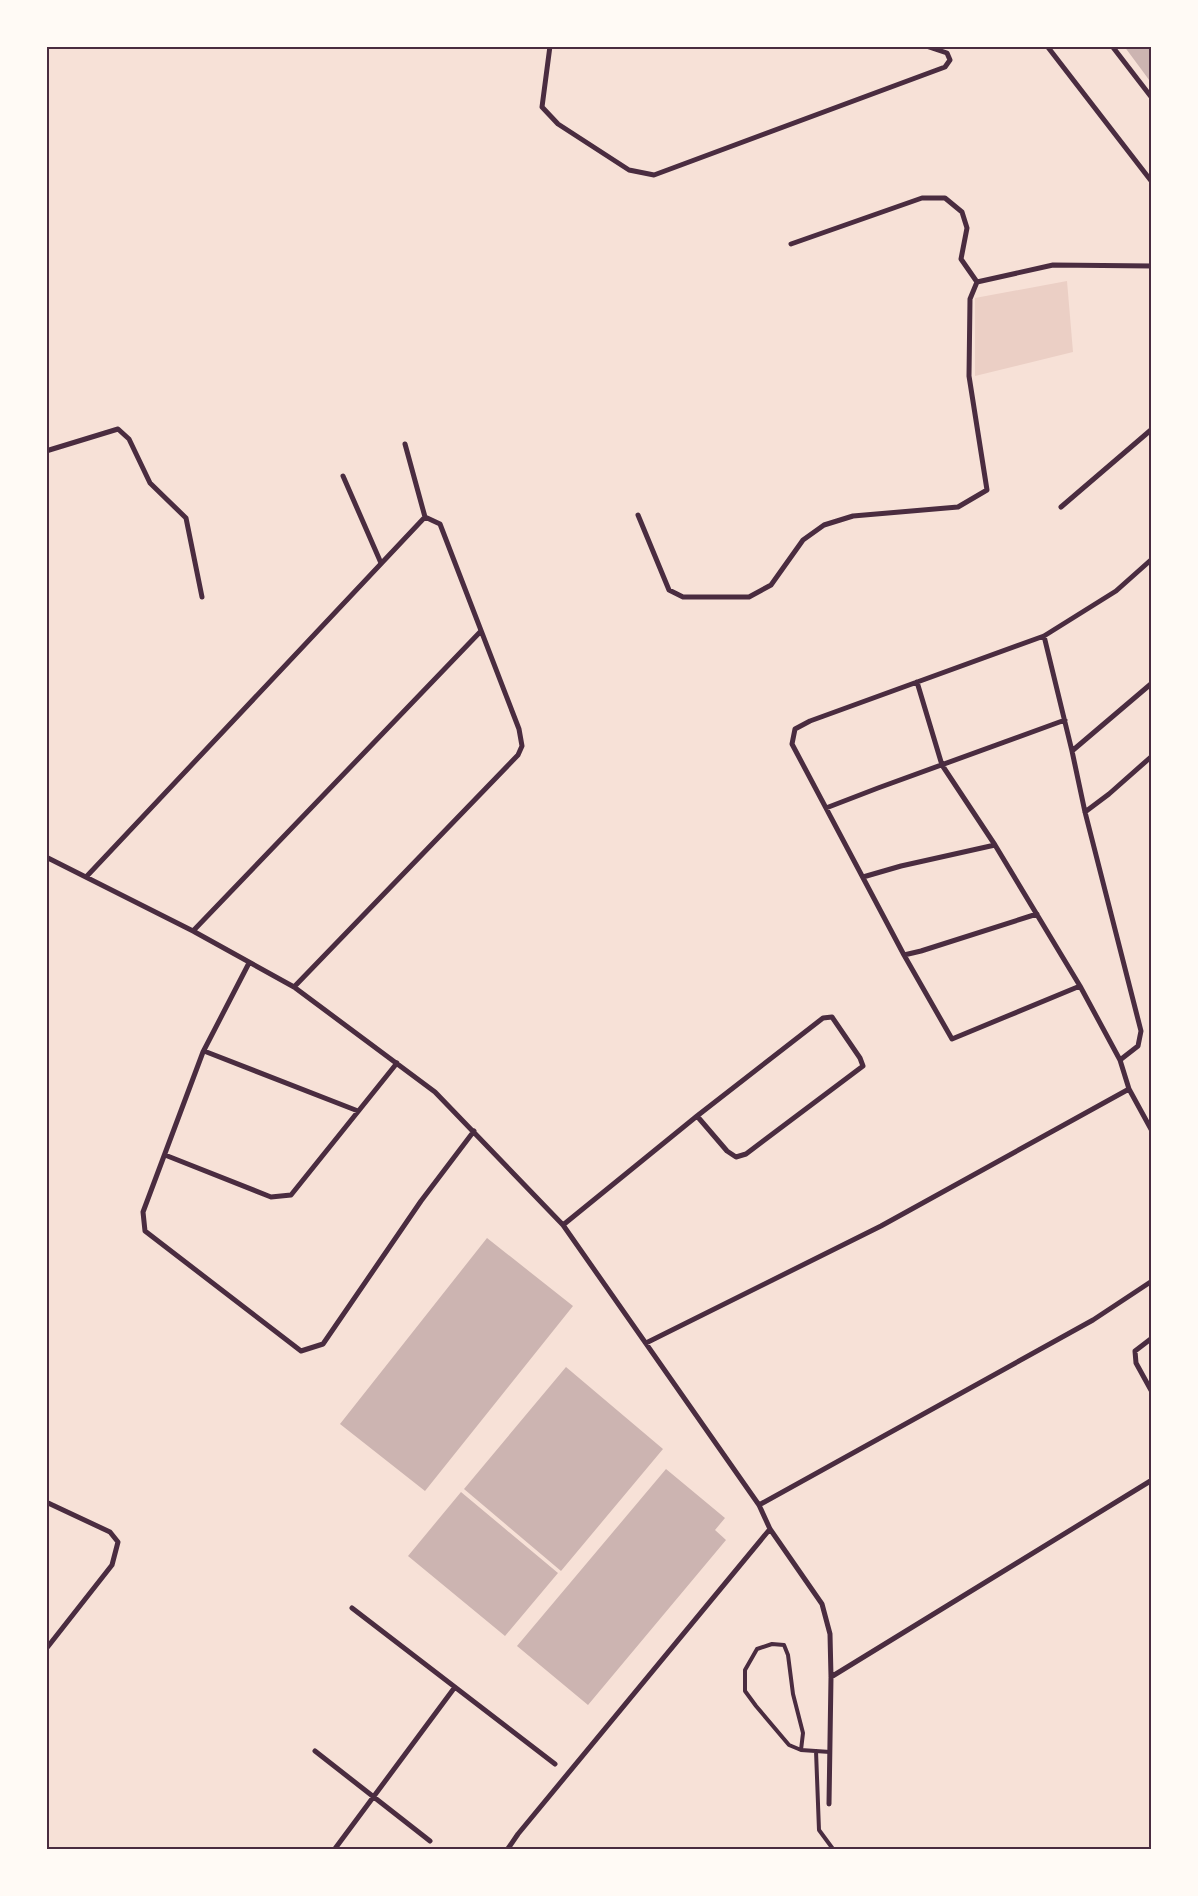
<svg xmlns="http://www.w3.org/2000/svg" width="1198" height="1896" font-family="Arial,sans-serif">
<style>
.green{fill:#ebcfc5}
.building{fill:#ccb4b1}
.lines{fill:none;stroke-linecap:round;stroke-linejoin:round}
.service{stroke:#4a2c40;stroke-width:4}
.minor{stroke:#4a2c40;stroke-width:5}
.neatline{fill:none;stroke:#4a2c40;stroke-width:2}
</style>
<rect width="100%" height="100%" fill="#f7e1d7"/>
<path class="green" d="M1067,281L1073,352L975,376V298Z"/>
<path class="building" d="M1124,46H1152V84L1144,73Z
M487,1238L573,1306L425,1491L340,1424Z
M566,1367L663,1449L561,1571L464,1489Z
M666,1469L725,1518L715,1530L726,1540L588,1705L517,1646Z
M461,1492L558,1573L505,1636L408,1556Z"/>
<g class="lines">
<path class="service" d="M801,1750L803,1733L793,1694L788,1655L784,1645L772,1644L757,1649L745,1670V1691L756,1706L789,1745L801,1750L830,1752
M816,1751L819,1830L833,1849"/>
<path class="minor" d="M550,46L542,107L558,124L629,170L654,175L945,67L950,60L947,53L926,46
M1047,46L1152,182
M1112,46L1152,98
M791,244L922,198H945L962,212L967,228L961,259L977,282
M405,444L425,517
M46,451L118,429L129,439L150,483L186,518L202,597
M343,476L381,563
M1061,507L1152,429
M638,515L669,590L683,597H749L771,585L803,540L824,525L853,516L958,507L987,490L969,376L970,299L977,282L1053,265L1152,266
M1044,636L1072,751
M917,682L942,765L995,845L1080,986L1120,1060L1129,1089L1152,1131
M826,808L878,788L1065,720
M1085,812L1109,794L1152,756
M46,857L193,931L294,987L435,1092L563,1225L759,1505L770,1529L822,1604L830,1634L831,1677L829,1804
M87,876L425,517
M863,877L901,866L995,845
M193,931L481,631
M904,955L921,951L1037,914
M249,963L203,1052L143,1212L145,1231L301,1351L323,1344L421,1201L474,1131
M1080,986L952,1039L904,955L792,744L795,729L810,721L1044,636L1116,591L1152,559
M294,987L518,755L522,746L519,729L440,524L425,517
M204,1051L358,1111
M1120,1060L1138,1046L1141,1031L1085,812L1072,751L1152,683
M165,1155L271,1197L291,1195L397,1063
M563,1225L697,1116L823,1018L832,1017L860,1058L863,1066L746,1154L736,1157L727,1151L697,1116
M1152,1338L1135,1351L1136,1363L1152,1392
M646,1343L881,1226L1129,1089
M46,1502L110,1532L118,1542L112,1565L46,1649
M759,1505L1093,1320L1152,1281
M352,1608L555,1764
M831,1677L1152,1480
M315,1751L430,1841
M334,1850L455,1687
M507,1850L518,1834L770,1529"/>
</g>
<rect width="1198" height="1896" fill="none" stroke="#fffaf5" stroke-width="95"/>
<rect x="48" y="48" width="1102" height="1800" class="neatline"/>
</svg>
